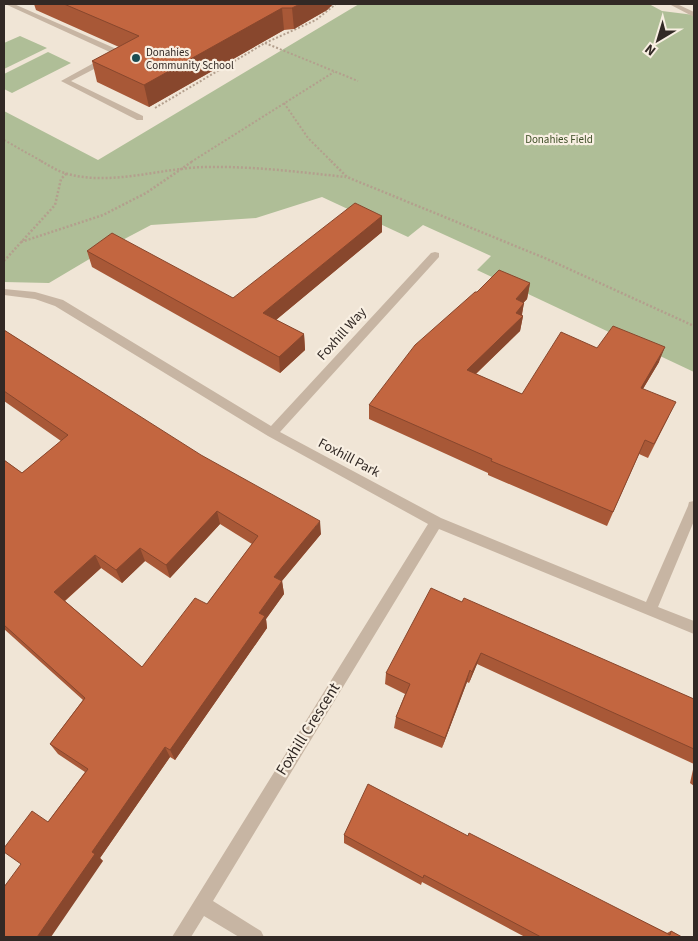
<svg xmlns="http://www.w3.org/2000/svg" width="698" height="941" font-family="'Source Sans 3',sans-serif">
<style>
.green{fill:#afbe97}
.lines{fill:none;stroke-linecap:round;stroke-linejoin:round}
.path-far1{stroke:#b39f8d;stroke-width:2;stroke-dasharray:2 2;stroke-linecap:butt}
.path{stroke:#b39f8d;stroke-width:2.5;stroke-dasharray:2 2;stroke-linecap:butt}
.service{fill:#c7b5a3;fill-rule:evenodd}
.minor{fill:#c7b5a3;fill-rule:evenodd}
.wall{fill:#a85837;fill-rule:evenodd}
.shaded-wall{fill:#88472d}
.building{fill:#c36640;stroke:#88472d;fill-rule:evenodd}
.poi-dot{fill:#1c4c52;stroke:#f8efe2;stroke-width:2}
.labels{text-anchor:middle;dominant-baseline:central;stroke-width:4.5;stroke-linejoin:round;paint-order:stroke}
.far-poi-label{font-size:11px;fill:#322925;stroke:#f8efe2;text-anchor:start}
.far-park-label{font-size:11px;fill:#405029;stroke:#f8efe2}
.street-label{font-size:14px;fill:#322925;stroke:#f8efe2}
.near-street-label{font-size:16px;fill:#322925;stroke:#f8efe2}
</style>
<rect width="100%" height="100%" fill="#f0e5d6"/>
<path class="green" d="M359,4H649L662,11L694,15V372L477,270L491,256L423,225L408,237L322,197L256,218L151,225L113,245L49,283L4,282V111L98,160Z
M20,36L47,48L4,69V43Z
M48,52L71,63L12,93L4,89V74Z"/>
<g class="lines">
<path class="path-far1" d="M265,43L358,81
M284,103L308,138L332,162
M155,108L265,43L316,20L336,4
M4,140L43,162
M191,162L334,72"/>
<path class="path" d="M41,161C50,166 59,172 68,174C112,186 161,168 205,167C252,166 299,172 346,177
M331,161L347,177L547,259L694,326
M21,242L103,215L146,193L193,161
M4,261L55,205L61,179L67,173"/>
<path class="service" d="M5,4H14L121,51V55L71,81L143,116V120H137L61,81L112,53Z"/>
<path class="minor" d="M669,4H677L694,12V17Z
M435,252L439,253V257L280,432L441,518L646,602L688,506L689,502L694,501V521L658,607L694,621V634L439,529L213,901L261,931L264,937H239L204,916L191,937H172L428,524L268,436L55,306L35,299L4,295V289L35,292L63,300L271,426L431,253Z"/>
</g>
<path class="wall" d="M34,4H333L327,10L294,29L284,30L149,107L97,82L92,61L119,47L36,10Z
M382,216V232L276,320L304,334L305,350L280,373L92,267L87,251L233,298Z
M530,283L527,299L524,302L522,315L523,316L520,331L476,374L522,394L597,348L659,362L643,389L669,416L648,458L639,454L607,526L488,475V473L369,419V405L477,292Z
M4,330L321,534L282,581L284,594L266,619L267,628L175,760L170,757L100,858L103,861L21,864L48,822L85,772L58,754L50,744L83,700L4,629V460L22,473L61,441L4,401ZM220,524L252,544L207,604L142,667L65,601L101,568L122,583L145,561L170,578Z
M462,602L694,699V764L477,664L469,683L467,682L442,748L394,728L396,717L405,694L385,684L386,673Z
M694,765V786L690,783Z
M344,835L467,836L667,933L671,931L682,937H525L422,882L421,885L344,843Z"/>
<path class="shaded-wall" d="M300,4H333L327,10L294,29L292,8Z
M282,8L284,30L149,107L144,85Z
M382,216V232L265,329L263,313Z
M530,283L527,299L513,314L516,299Z
M524,303L521,318L523,316L520,331L464,385L467,370Z
M304,334L305,350L280,373L279,357Z
M665,347L659,362L635,402L641,388Z
M217,511L220,524L170,578L166,565Z
M320,521L321,534L275,589L274,577Z
M140,548L145,561L122,583L116,570Z
M95,555L101,568L61,604L54,592Z
M282,581L284,594L266,619L267,628L175,760L170,750L259,613Z
M481,653L477,664L469,683L472,672Z
M470,670L467,682L442,748L445,738Z
M165,747L170,757L100,858L103,861L51,937H37L92,852Z"/>
<path class="building" d="M64,4H300L292,8H282L144,85L92,61L139,36Z
M355,203L382,216L263,313L304,334L279,357L87,251L112,233L233,298Z
M499,270L530,283L516,299L524,303L516,313L523,316L467,370L522,394L561,332L597,348L613,326L665,347L641,388L676,402L654,444L645,440L613,512L491,461L492,459L369,405L415,345L475,292H477Z
M4,330L201,455L320,521L274,577L282,581L259,613L265,616L170,750L165,747L92,852L95,854L37,937H4V887L21,864L4,852V848L32,811L48,822L88,769L50,744L85,698L4,625V460L22,473L68,435L4,391ZM217,511L258,536L207,604L195,598L142,667L54,592L95,555L116,570L140,548L166,565Z
M431,588L462,602L464,598L694,699V749L481,653L472,672L470,670L445,738L396,717L410,684L386,673Z
M368,784L468,836L469,833L670,935L671,931L682,937H541L424,875L423,878L344,835Z"/>
<circle class="poi-dot" cx="136" cy="58" r="5"/>
<g class="labels">
<g class="far-poi-label">
<text x="146" y="52">Donahies<tspan x="146" dy="13">Community School</tspan></text>
</g>
<g class="far-park-label">
<text x="559" y="139">Donahies Field</text>
</g>
<g class="street-label">
<text transform="translate(342 334) rotate(-48)">Foxhill Way</text>
<text transform="translate(349 458) rotate(28)">Foxhill Park</text>
</g>
<g class="near-street-label">
<text transform="translate(308 729) rotate(-58)">Foxhill Crescent</text>
</g>
</g>
<rect width="698" height="941" fill="none" stroke="#322925" stroke-width="10"/>
<g transform="translate(658 40) rotate(218)" stroke="#f8efe2" stroke-width="4" paint-order="stroke">
<path d="M0-4L9 19L0 12L-9 19Z" fill="#322925"/>
<text y="-8" font-size="14" font-weight="bold" text-anchor="middle" fill="#322925">N</text>
</g>
</svg>
